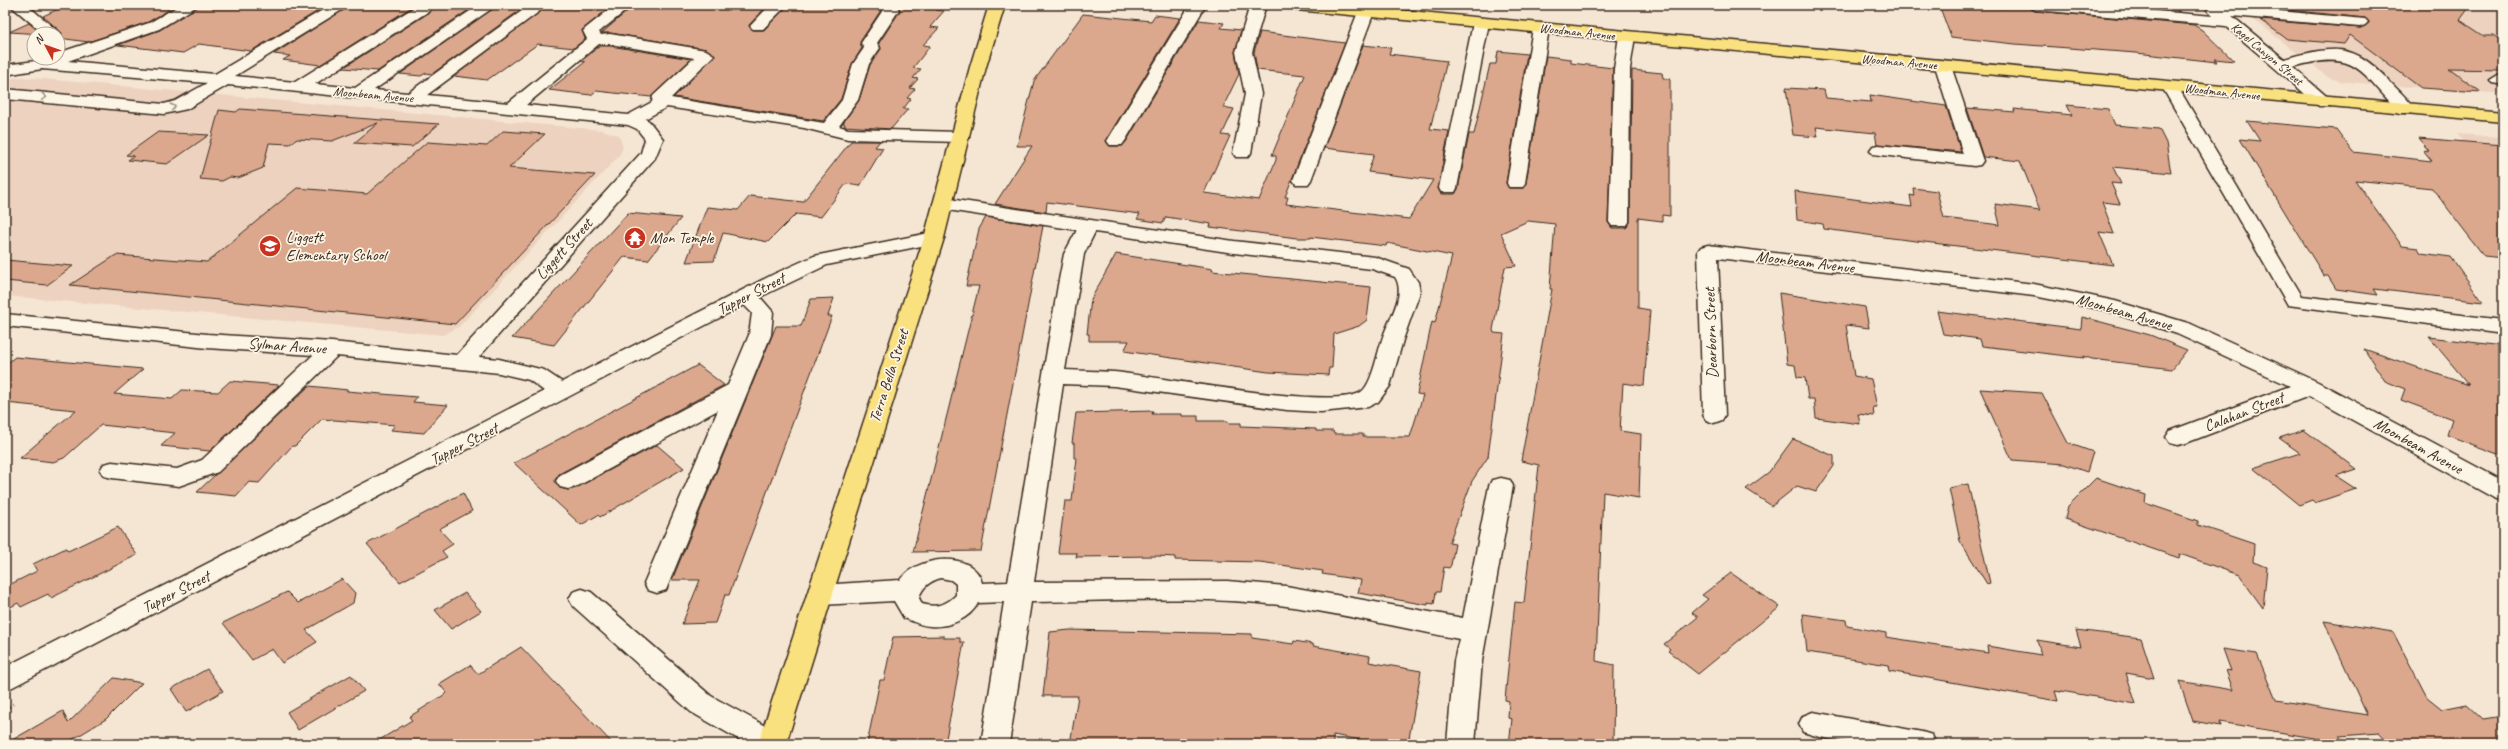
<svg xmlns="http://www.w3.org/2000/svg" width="2508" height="749" font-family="Caveat,sans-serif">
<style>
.built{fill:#edd3bf}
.building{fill:#dba88e;stroke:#3b2a1e}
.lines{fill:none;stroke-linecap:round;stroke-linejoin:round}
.minor-casing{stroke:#3b2a1e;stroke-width:3}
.major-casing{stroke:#3b2a1e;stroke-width:3}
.path{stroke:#3b2a1e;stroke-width:3;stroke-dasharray:1 3.5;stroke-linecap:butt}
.minor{fill:#fcf5e5;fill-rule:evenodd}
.major{fill:#fae180;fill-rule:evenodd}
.oneway{stroke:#9c9082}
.labels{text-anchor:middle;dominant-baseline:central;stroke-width:3.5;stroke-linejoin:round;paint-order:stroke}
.far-street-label{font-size:13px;fill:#3b2a1e;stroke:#fcf5e5}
.poi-label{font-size:16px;fill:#3b2a1e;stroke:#fcf5e5;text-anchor:start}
.street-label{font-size:16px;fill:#3b2a1e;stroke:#fcf5e5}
</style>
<rect width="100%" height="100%" fill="#f5e6d4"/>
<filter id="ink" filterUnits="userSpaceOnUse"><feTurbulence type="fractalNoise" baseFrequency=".025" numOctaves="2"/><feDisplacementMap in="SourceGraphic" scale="8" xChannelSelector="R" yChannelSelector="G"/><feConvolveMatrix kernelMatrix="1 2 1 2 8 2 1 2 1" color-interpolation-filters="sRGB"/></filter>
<g filter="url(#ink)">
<path class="built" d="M2235,5H2503V94L2344,82L2329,78Z
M22,77L602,130L619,135L623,147L619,156L459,327L443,335L5,296V79Z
M2457,134L2503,137V188Z"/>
<path class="building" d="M67,5H177L148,22L88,42L59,38L62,33L43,16Z
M200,5H328L251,51L199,44L183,53L118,45L160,30Z
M351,5H415L320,65L283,60L290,56L274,54Z
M431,5H476L378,71L343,68L430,12L434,8Z
M498,5H527L432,74L426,73L421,76L400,74Z
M549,5H613L582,30L585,39L574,48L538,44L487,80L454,76Z
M634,5L767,6L749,25L753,30H764L788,5H879L881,10L860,42L862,48L852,64L841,99L823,121L674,97L715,55L706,49L610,33H602Z
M898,5H941L936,10L944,11L930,27L939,28L923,45L930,46L913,68L921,69L913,78L918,79L910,88L915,89L907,98L911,99L903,109H908L891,129L844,126L845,124L843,123L859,100L870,65L881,49L879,43L900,11Z
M1939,5L2007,8V5H2026L2035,11L2194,25L2202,30L2234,61L2215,59L2217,62L2136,53L2015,44L1951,37Z
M2104,5H2173L2180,12Z
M2240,5H2471L2460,20L2484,36H2493L2503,43V70L2449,69L2481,92L2421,88L2350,35L2344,44L2287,39L2260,20L2360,28L2369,23L2365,18Z
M1083,14L1151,21L1155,15L1180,18L1106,140L1110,146H1122L1126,142L1199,20L1224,23L1221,28L1241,30L1235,52L1239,74L1223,107L1234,109L1222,135L1230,136L1204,193L1259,200L1276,160V156L1272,155L1305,75L1257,70L1254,52L1260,32L1345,43L1292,179L1285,197H1288L1286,204L1409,219L1433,180L1368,172L1374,154L1324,148L1363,45L1391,48L1389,54L1447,61L1430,129L1449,131L1438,188L1441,194H1455L1458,189L1469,134H1474L1490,64H1496L1498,51L1527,54L1506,183L1509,188H1523L1526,183L1546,56L1571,59V63L1613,68L1608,222L1612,228H1626L1630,222L1632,70L1662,73L1663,78L1670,79V216L1662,215V221L1638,218V308L1650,310L1644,386L1623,383L1620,431L1641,434L1639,498L1603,492L1596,661L1614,665L1613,744H1509L1512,719L1508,718L1509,701L1505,700L1509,658L1515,602L1524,603L1539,465L1521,461L1552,289H1550L1555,224L1528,221L1501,233L1516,266L1505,267L1493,330L1494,333L1504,334L1488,457L1472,481L1449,543L1455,544L1451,565L1449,568L1444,567L1440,592H1436L1434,604L1428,603V605L1358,593L1361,580L1322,574L1323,571L1260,562L1175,560V557L1157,556L1076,557L1077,553H1058L1065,501H1072L1077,458H1074V443H1072L1076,413L1153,411L1152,414H1182V416H1198V421H1228V423H1241V426L1316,429V431H1333L1334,434H1363V437H1410L1423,395L1417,394L1430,331L1432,322L1435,323L1452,256L1387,243L1386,246L1311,237V238H1297L1210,227L1211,224L1166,217L1163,223L1137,219L1140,214L1047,202L1046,212L995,204L1032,146H1017L1034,81Z
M29,23L42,34L9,32Z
M600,46H610L691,59L651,97L596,91L591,95L549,90L585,62L581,61Z
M1786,88L1824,90L1826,98L1871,102L1870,95L1946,106L1961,152L1877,144L1875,133L1816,127L1818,137L1793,135Z
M2067,105L2108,109L2115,125L2159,129L2166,143L2171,173L2113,167L2121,184L2111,183L2120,204L2102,202L2114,234L2099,232L2113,265L1875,236L1824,229L1823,224L1797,220L1795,191L1912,207L1910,195L1914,196L1913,188L1937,191L1944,218L2000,225L1995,204L2040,210L2020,161L1983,157L1967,108L2015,112L2014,109L2072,115Z
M240,109L382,120L439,124L412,147L354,143L378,123L332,141L297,139L290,144L269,143L263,168L238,178L230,177L222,181L200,179L219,110L236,112Z
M2247,121L2336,129L2353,152L2432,161L2423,150L2429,151L2418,138L2503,145V258L2484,256L2432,188L2355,180L2402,246L2418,248L2421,253L2451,257L2483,302L2374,289L2378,295L2336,289L2328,276H2324L2240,139L2260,141Z
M503,131L545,134L509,168L595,175L455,324L70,285L116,255L207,262L297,188L367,194L427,142L487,146Z
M158,132L209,135L167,164L128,160L134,156L126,155Z
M851,141H880L875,147L883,148L860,186L846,184L821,217L796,214L768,242L723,233L714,261L686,262L707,207L738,210L750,196L803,202Z
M628,213L681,218L648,260L624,257L554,345L512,338Z
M986,217L1043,226L981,551L913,552L979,286H966L979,229Z
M1116,254L1213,269L1212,271L1371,287L1367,320L1359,326L1334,334L1332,368H1329L1328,375L1268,372L1124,351L1129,341H1089V334H1087L1091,299Z
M5,260L73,266L47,285L5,281Z
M1779,293L1865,307L1869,328L1846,325L1854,376L1871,379L1877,407H1873L1874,416L1858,414L1860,424L1816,418L1814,399H1808L1805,378L1797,377L1795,365L1787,364Z
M834,298L828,316H832L729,595H725L715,623L682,624L700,580H672L776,326H801L811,299Z
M1937,311L2081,329L2082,317L2150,335L2187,350L2172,369L2092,359L2083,356L2084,358L1982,346L1980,339L1943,334Z
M2429,337L2503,346V456L2447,435L2452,419L2401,400L2405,389L2385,381L2364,349L2469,385Z
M15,357L143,369L114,394L172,399L182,390L218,392L230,381L279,385L210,451L161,446L175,433L101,425L64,458L53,462L20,458L76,410L5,403V365Z
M698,365L724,385L559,474L555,480L560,488L568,490L576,488L657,445L684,468L600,517L598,515L581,525L514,463Z
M309,386L348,390L347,391L417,397L413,402L448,405L424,433L391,430L395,425L322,419L295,446H292L259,483L249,482L236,496L197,492Z
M1980,389L2042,393L2068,443L2093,452L2087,472L2064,464L2012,460Z
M2304,430L2357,469L2336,476L2356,489L2315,503L2312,500L2299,505L2253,468L2300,453L2279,438Z
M1793,439L1834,456V466L1816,492L1797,486L1772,506L1746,489L1769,472Z
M2096,478L2146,495L2145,503L2198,521V525L2254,544L2253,562L2267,567L2263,608L2239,575L2180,554L2179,558L2065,519L2068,506Z
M1968,484L1990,583L1987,584L1960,541L1949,488Z
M463,493L472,511L439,529L453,544L442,551L447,557L400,582L367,544Z
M118,527L137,555L51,598L48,594L21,607L18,603L5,610V587L37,571L33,564L66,548L68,551Z
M1731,573L1780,607L1698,674L1668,651L1670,649L1664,644L1698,617L1692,613L1708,599L1702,595Z
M342,579L355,593L353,603L306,630L317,642L282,663L272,649L252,660L223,623L287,592L298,603Z
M465,593L481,611L451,629L435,610Z
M1803,614L1846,620L1847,626L1886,633V637L1988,653L1987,646L2041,655L2037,640L2081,647L2076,630L2141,638L2154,678L2126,673L2136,704L2061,691V692L2055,691L2058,701L1889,671L1888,665L1807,652Z
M2324,621L2393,632L2427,697L2442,709L2467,704L2483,719L2503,716V744H2389L2379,733L2340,736L2343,743L2220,722L2221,726L2193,721L2179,681L2233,690L2226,670L2231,671L2223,649L2257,654L2276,700L2367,715Z
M1070,630L1252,634V638L1293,644L1294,641L1313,644V646L1370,656L1369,662L1421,671L1408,744H1383L1333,735V744H1070L1078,696H1043L1050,632Z
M944,636V638H960V642H964L945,744H867L880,680H884L893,637Z
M521,647L613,744H373L412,720L409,717L447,693L439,684L470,665L478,674Z
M207,669L223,691L186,712L171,689Z
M351,675L364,691L298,730L287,712Z
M114,678L142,683L106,719L75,738L63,744H5L63,711L68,723Z"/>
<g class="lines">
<g class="minor-casing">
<path id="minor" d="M10,5H27L61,34L58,37V34H44Z
M180,5H199L159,29L68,61L215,74L331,5H350L235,76L295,82L418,5H429L432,8L429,11L315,84L355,88L479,5H497L374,90L408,93L530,5H548L427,95L508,103L587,39L583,31L586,28L615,5H633L599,32L601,35L610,34L706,50L714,55L671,98L824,123L842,100L853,64L864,48L861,43L883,10L880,5H896L899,10L877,43L880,48L869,64L858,100L839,126L848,129L960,132L966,133L969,137L966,141L960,142L848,139L804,128L667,107L645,119L649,121L663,139L655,158L479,357L499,359L544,370L562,382L774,274L814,256L934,232L941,234L944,238L941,242L827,265L760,297L773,312L771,335L666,590L657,593L648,590L644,583L718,410L576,487L568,489L560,487L556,481L560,475L728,385L749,335L752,313L744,305L5,691V667L544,391L529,380L499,373L337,356L218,472L179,486L112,478L104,476L100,470L104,464L112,462L177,469L202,460L313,355L207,348L5,326V314L207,334L332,342L457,355L641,153L645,139L637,129L628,125L228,85L187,109L164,114L5,99V89L164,104L175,101L207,83L42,69L5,75V65L58,58V53L149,23ZM599,44H610L694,58L653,96L652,102L628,115L526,105Z
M770,5H787L763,29H753L750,26L753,23Z
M1190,5H1206L1125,141L1122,145H1110L1107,141Z
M1250,5H1266L1252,52L1261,94L1251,153L1248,157H1236L1233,153L1245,94L1236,52Z
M2027,5H2087L2213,16L2207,10L2215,5L2365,19L2368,22L2365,25L2360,27L2232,16L2284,59C2334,46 2352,41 2390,82C2398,90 2408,99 2415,109L2412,113H2400C2359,70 2357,49 2293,67L2333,102L2331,106H2319L2226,26L2035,10Z
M1366,7L1374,12L1311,180L1308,184H1296L1293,180L1358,12Z
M1481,18L1489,23L1457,188L1455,192H1441L1439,188L1473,23Z
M1541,23L1549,28L1525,183L1523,187H1509L1507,183L1533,28Z
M1627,31L1635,36L1630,69L1629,222L1626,226H1612L1609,222L1614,69L1619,36Z
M1943,61L1951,66L1983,161L1980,165L1974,166L1873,154L1870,150L1873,146L1879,145L1963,154L1935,66Z
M2498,75H2503V85L2492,83L2490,80Z
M2170,82L2176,83L2178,87L2302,296L2503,320V334L2288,305L2162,87L2164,83Z
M942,198L1234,241L1375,257L1409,269L1418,282L1420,292L1403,340L1390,386L1378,402L1368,407L1321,412L1287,410L1114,386L1063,384L1034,582L1227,581L1286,586L1463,618L1489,486L1492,480L1501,478L1510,480L1513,486L1482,661L1475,744H1447L1454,661L1459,639C1401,628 1344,614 1286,606C1202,595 1115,601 1031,602L1009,744H981L1004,602L978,603C970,619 948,628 930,626C922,626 912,621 904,618L894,601L820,605L811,602L807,595L811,588L820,585L900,580C916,556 974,549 982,583L1008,582L1058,285L1064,254L1077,230L935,208L933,204L935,200ZM1095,232L1234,253L1372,269L1395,277C1406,294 1390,317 1384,334C1378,348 1373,384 1361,392C1332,411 1157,376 1114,372C1098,371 1082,371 1065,370L1084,254ZM941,578L951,580L956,584V595C946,605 936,608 922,604L919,598C922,587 930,581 941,578Z
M1708,245L2034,284L2115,301L2191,324L2318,382L2503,481V501L2494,498L2309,396L2186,443L2178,445L2170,443L2166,437L2170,431L2290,386L2177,334L2104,310L2034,296L1718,258L1725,415L1722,420L1714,423L1706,420L1703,415L1698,251L1701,247Z
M582,589L591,592L711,696L782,735L786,744H747L691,712L573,606L569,599L573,592Z
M1813,712L1922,732L1932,735L1936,744C1892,744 1846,747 1803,732L1799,724L1803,716Z"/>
</g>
<g class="major-casing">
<path id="major" d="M989,5H1005L986,67L944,238L786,744H758L924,238L970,67Z
M1288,5H1345L2503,112V122L1296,10Z"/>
</g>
<path class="path" d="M5,709L13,704"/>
<use href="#minor" class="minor"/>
<use href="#major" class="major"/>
</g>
<defs><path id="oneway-chevron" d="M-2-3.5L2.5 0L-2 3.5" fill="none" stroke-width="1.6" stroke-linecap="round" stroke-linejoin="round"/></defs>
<g class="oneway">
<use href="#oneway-chevron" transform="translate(44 97) rotate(6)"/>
<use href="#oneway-chevron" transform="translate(173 107) rotate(-12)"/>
</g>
</g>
<defs>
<g id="temple-disc" transform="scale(1.15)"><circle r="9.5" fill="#c8321e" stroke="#fcf5e5"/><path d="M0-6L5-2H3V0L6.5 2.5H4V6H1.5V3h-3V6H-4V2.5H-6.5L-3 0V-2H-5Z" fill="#fff"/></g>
<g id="school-disc" transform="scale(1.15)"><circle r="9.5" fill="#c8321e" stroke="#fcf5e5"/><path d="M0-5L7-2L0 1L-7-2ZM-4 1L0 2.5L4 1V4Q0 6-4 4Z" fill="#fff"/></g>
</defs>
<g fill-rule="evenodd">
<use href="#temple-disc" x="635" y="238"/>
<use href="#school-disc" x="270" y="246"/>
</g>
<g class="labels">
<g class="far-street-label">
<text transform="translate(1577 32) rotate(6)">Woodman Avenue</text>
<text transform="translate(2267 54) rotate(40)">Kagel Canyon Street</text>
<text transform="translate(1899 62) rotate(5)">Woodman Avenue</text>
<text transform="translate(2222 92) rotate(6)">Woodman Avenue</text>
<text transform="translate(373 95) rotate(5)">Moonbeam Avenue</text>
</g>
<g class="poi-label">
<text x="286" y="237">Liggett<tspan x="286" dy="18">Elementary School</tspan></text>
<text x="650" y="238">Mon Temple</text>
</g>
<g class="street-label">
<text transform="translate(564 249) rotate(-48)">Liggett Street</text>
<text transform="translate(1805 262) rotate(7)">Moonbeam Avenue</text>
<text transform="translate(751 294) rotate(-27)">Tupper Street</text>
<text transform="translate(2124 312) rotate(16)">Moonbeam Avenue</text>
<text transform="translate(1711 333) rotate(-92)">Dearborn Street</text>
<text transform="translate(287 346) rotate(4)">Sylmar Avenue</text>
<text transform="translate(889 376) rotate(-72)">Terra Bella Street</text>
<text transform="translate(2244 412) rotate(-21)">Calahan Street</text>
<text transform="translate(464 444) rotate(-27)">Tupper Street</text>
<text transform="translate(2418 446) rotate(29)">Moonbeam Avenue</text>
<text transform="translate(176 592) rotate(-27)">Tupper Street</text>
</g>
</g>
<rect width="2508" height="749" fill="none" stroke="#fcf5e5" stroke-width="20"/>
<rect x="10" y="10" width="2488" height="729" fill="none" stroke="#3b2a1e" stroke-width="1.5" filter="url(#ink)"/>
<g transform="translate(46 46) rotate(311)"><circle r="19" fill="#fcf5e5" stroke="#afa495"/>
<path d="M0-3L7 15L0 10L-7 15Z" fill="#c8321e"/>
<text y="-6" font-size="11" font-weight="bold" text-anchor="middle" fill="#3b2a1e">N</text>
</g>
</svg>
